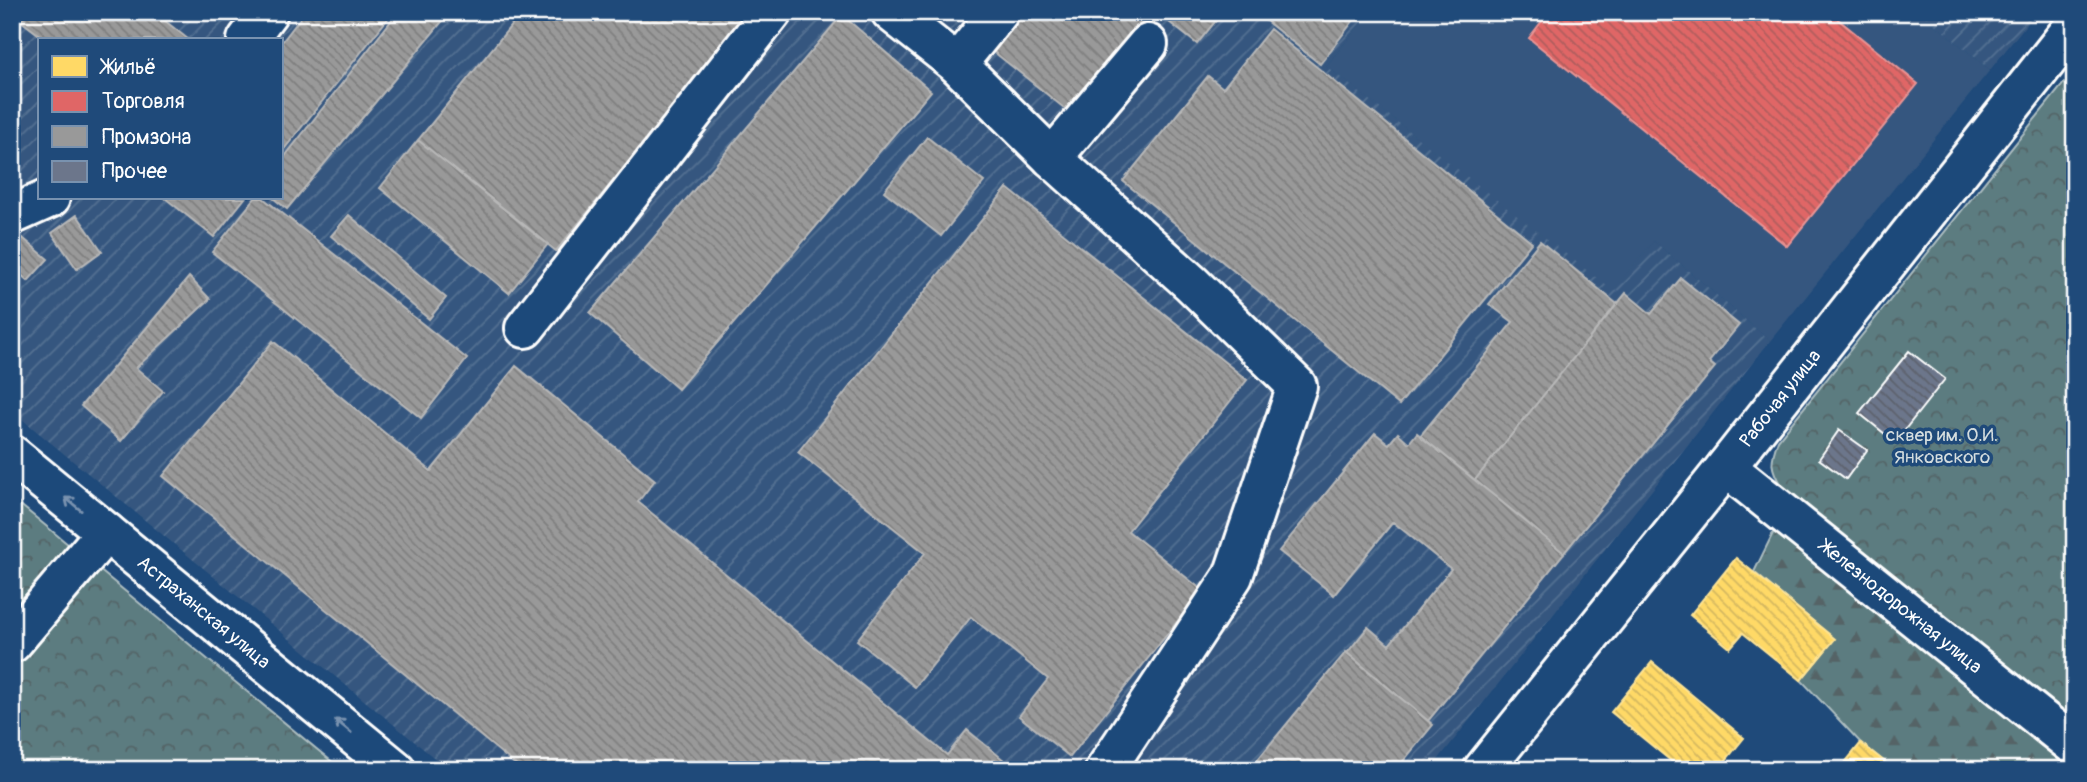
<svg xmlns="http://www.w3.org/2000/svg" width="2087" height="782" font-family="Pangolin,sans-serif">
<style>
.built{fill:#36577f}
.industrial{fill:url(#industrial-furrows);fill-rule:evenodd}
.forest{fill:url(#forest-firs);stroke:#adbdc0;stroke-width:2}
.park{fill:url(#park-crowns);stroke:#adbdc0;stroke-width:2}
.homes{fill:url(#homes-back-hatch);stroke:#ffe494;stroke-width:2}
.shops{fill:url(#shops-back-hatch);stroke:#e99494;stroke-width:2}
.industry{fill:url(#industry-back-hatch);stroke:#b8b8b8;stroke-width:2}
.building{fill:url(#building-back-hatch);stroke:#fff;stroke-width:2}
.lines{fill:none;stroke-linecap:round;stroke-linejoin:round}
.minor-casing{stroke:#fff;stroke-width:44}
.major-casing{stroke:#fff;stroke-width:44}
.minor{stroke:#1f4a7a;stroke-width:38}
.major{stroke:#1f4a7a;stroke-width:38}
.oneway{stroke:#7992af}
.labels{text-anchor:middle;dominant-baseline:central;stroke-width:7;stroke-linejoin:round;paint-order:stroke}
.street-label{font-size:19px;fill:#fff;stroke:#1f4a7a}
.park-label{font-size:19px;fill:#d6dedf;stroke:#1f4a7a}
</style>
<defs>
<pattern id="industrial-furrows" width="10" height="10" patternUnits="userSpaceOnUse" patternTransform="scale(1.75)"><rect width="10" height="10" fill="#36577f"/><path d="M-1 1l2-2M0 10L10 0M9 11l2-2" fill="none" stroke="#547092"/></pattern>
<pattern id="forest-firs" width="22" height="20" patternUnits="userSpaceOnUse" patternTransform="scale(1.75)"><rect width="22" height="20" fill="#5b7b80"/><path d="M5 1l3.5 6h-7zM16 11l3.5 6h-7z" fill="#546466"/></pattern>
<pattern id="park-crowns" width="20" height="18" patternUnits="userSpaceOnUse" patternTransform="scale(1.75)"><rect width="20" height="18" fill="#5b7b80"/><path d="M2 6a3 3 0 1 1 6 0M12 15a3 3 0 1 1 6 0" fill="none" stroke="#546466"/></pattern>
<pattern id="homes-back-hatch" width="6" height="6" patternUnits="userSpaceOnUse" patternTransform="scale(1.75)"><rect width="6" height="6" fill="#ffd966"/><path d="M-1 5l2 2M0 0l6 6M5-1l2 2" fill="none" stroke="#d2b660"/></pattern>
<pattern id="shops-back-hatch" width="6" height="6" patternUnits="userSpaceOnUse" patternTransform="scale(1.75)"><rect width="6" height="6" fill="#e06666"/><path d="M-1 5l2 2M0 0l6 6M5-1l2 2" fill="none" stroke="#ac5d5d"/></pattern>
<pattern id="industry-back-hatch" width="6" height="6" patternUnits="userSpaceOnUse" patternTransform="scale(1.75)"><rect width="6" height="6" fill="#999"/><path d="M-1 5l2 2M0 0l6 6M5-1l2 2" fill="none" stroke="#7e7e7e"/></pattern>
<pattern id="building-back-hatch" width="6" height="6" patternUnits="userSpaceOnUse" patternTransform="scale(1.75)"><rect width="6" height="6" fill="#6c768b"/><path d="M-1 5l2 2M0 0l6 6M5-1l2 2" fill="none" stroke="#5c616c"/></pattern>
</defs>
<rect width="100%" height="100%" fill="#1f4a7a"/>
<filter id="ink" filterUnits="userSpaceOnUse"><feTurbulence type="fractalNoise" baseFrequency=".0143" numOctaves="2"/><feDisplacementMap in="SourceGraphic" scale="14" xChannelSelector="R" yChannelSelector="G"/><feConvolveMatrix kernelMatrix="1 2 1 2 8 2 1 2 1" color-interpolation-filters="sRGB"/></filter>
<g filter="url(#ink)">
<path class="built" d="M1370,12H1920L1990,70L1770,341L1654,241L1612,291L1326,66Z"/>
<path class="industrial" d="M12,12H1370L1326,66L1612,290L1654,241L1770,341L1430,770H449L12,411ZM40,40H282V198H40Z
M1920,12H2036L1990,70Z"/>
<path class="forest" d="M1774,531L2073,770H1895L1861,743L1801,680L1834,639L1754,572Z"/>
<path class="park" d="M2064,83L2075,91V721L1782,487C1770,468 1770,462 1778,440Z
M12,498L342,770H12Z"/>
<path class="homes" d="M1736,558L1835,639L1801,680L1743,633L1730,648L1690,615Z
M1652,662L1744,738L1718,770H1682L1611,712Z
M1861,743L1895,770H1839Z"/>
<path class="shops" d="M1549,12H1829L1918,84L1787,246L1529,38Z"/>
<path class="industry" d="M28,12H154L189,40H46L21,21Z
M305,12H393L282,152V42Z
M398,12H450L287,209L273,198H282V160Z
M522,12H751L556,251L418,140Z
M1025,12H1223L1197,44L1160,15L1078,119L994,52Z
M1255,12H1360L1320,64Z
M842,15L931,91L678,389L590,313Z
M1270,29L1532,242L1399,405L1123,181L1208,76L1223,88Z
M927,137L984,182L941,236L884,191Z
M418,140L548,244L509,293L380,188Z
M1007,188L1247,380L1128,531L1202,590L1070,757L1019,716L1048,679L971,617L915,687L857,640L925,553L798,452Z
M165,198H245L214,237Z
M255,198H263L467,359L421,418L212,252Z
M77,215L102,251L77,269L52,233Z
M349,215L446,298L429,319L331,236Z
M12,229L48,259L28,281L19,273L12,281Z
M1540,241L1617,304L1475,480L1420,436L1513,322L1489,304Z
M189,277L210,299L136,368L163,391L121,441L81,406Z
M1681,278L1739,325L1709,362L1715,367L1564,553L1475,480L1626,293L1651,314Z
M273,341L431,471L516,366L655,480L638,502L947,755L967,730L1016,770H522L163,476Z
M1375,433L1389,444L1398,433L1409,443L1417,433L1564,553L1428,721L1347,653L1368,627L1389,645L1451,569L1393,522L1334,595L1279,551Z
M1346,652L1433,725L1396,770H1249Z"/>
<path class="building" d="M1909,351L1945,379L1895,442L1859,413Z
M1839,430L1867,450L1846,479L1819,459Z"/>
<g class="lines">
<g class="minor-casing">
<g id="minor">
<path d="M891,12L957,64L1052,158L1191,283L1297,386L1233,576L1105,770"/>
<path d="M247,40L268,12"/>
<path d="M957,64L999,12"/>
<path d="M1052,158L1148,44"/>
<path d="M12,215L50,198"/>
<path d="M525,328L772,12"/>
<path id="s1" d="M1726,467L2075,746"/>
<path d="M12,643L106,532"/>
</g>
</g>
<g class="major-casing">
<g id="major">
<path id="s2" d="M12,455L396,770"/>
<path id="s3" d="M1483,770L1726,467L2075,25"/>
</g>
</g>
<use href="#minor" class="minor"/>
<use href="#major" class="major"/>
</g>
<defs><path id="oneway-shaft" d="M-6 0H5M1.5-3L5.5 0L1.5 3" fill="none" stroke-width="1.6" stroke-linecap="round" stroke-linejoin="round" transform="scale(1.75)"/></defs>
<g class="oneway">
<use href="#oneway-shaft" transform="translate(73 504) rotate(-141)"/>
<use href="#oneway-shaft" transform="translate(343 726) rotate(-141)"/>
</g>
</g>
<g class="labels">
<g class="street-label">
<text stroke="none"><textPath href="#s3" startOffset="476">Рабочая улица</textPath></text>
<text stroke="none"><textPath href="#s1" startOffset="224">Железнодорожная улица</textPath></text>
<text stroke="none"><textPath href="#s2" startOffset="248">Астраханская улица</textPath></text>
</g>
<g class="park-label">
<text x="1942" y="435">сквер им. О.И.<tspan x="1942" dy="22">Янковского</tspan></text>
</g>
</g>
<rect width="2087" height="782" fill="none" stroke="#1f4a7a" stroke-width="42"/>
<rect x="21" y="21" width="2045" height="740" fill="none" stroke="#fff" stroke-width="2.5" filter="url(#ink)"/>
<rect x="38" y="38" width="245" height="161" fill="#1f4a7a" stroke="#7992af" stroke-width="2"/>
<rect x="52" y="56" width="35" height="21" fill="#ffd966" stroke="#7992af" stroke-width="2"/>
<text x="102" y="74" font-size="21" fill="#ffffff">Жильё</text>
<rect x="52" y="91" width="35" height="21" fill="#e06666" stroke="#7992af" stroke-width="2"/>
<text x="102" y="108" font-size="21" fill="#ffffff">Торговля</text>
<rect x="52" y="126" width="35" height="21" fill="#999999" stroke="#7992af" stroke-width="2"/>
<text x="102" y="144" font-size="21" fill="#ffffff">Промзона</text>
<rect x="52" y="161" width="35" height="21" fill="#6c768b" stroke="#7992af" stroke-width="2"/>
<text x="102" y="178" font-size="21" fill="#ffffff">Прочее</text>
</svg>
